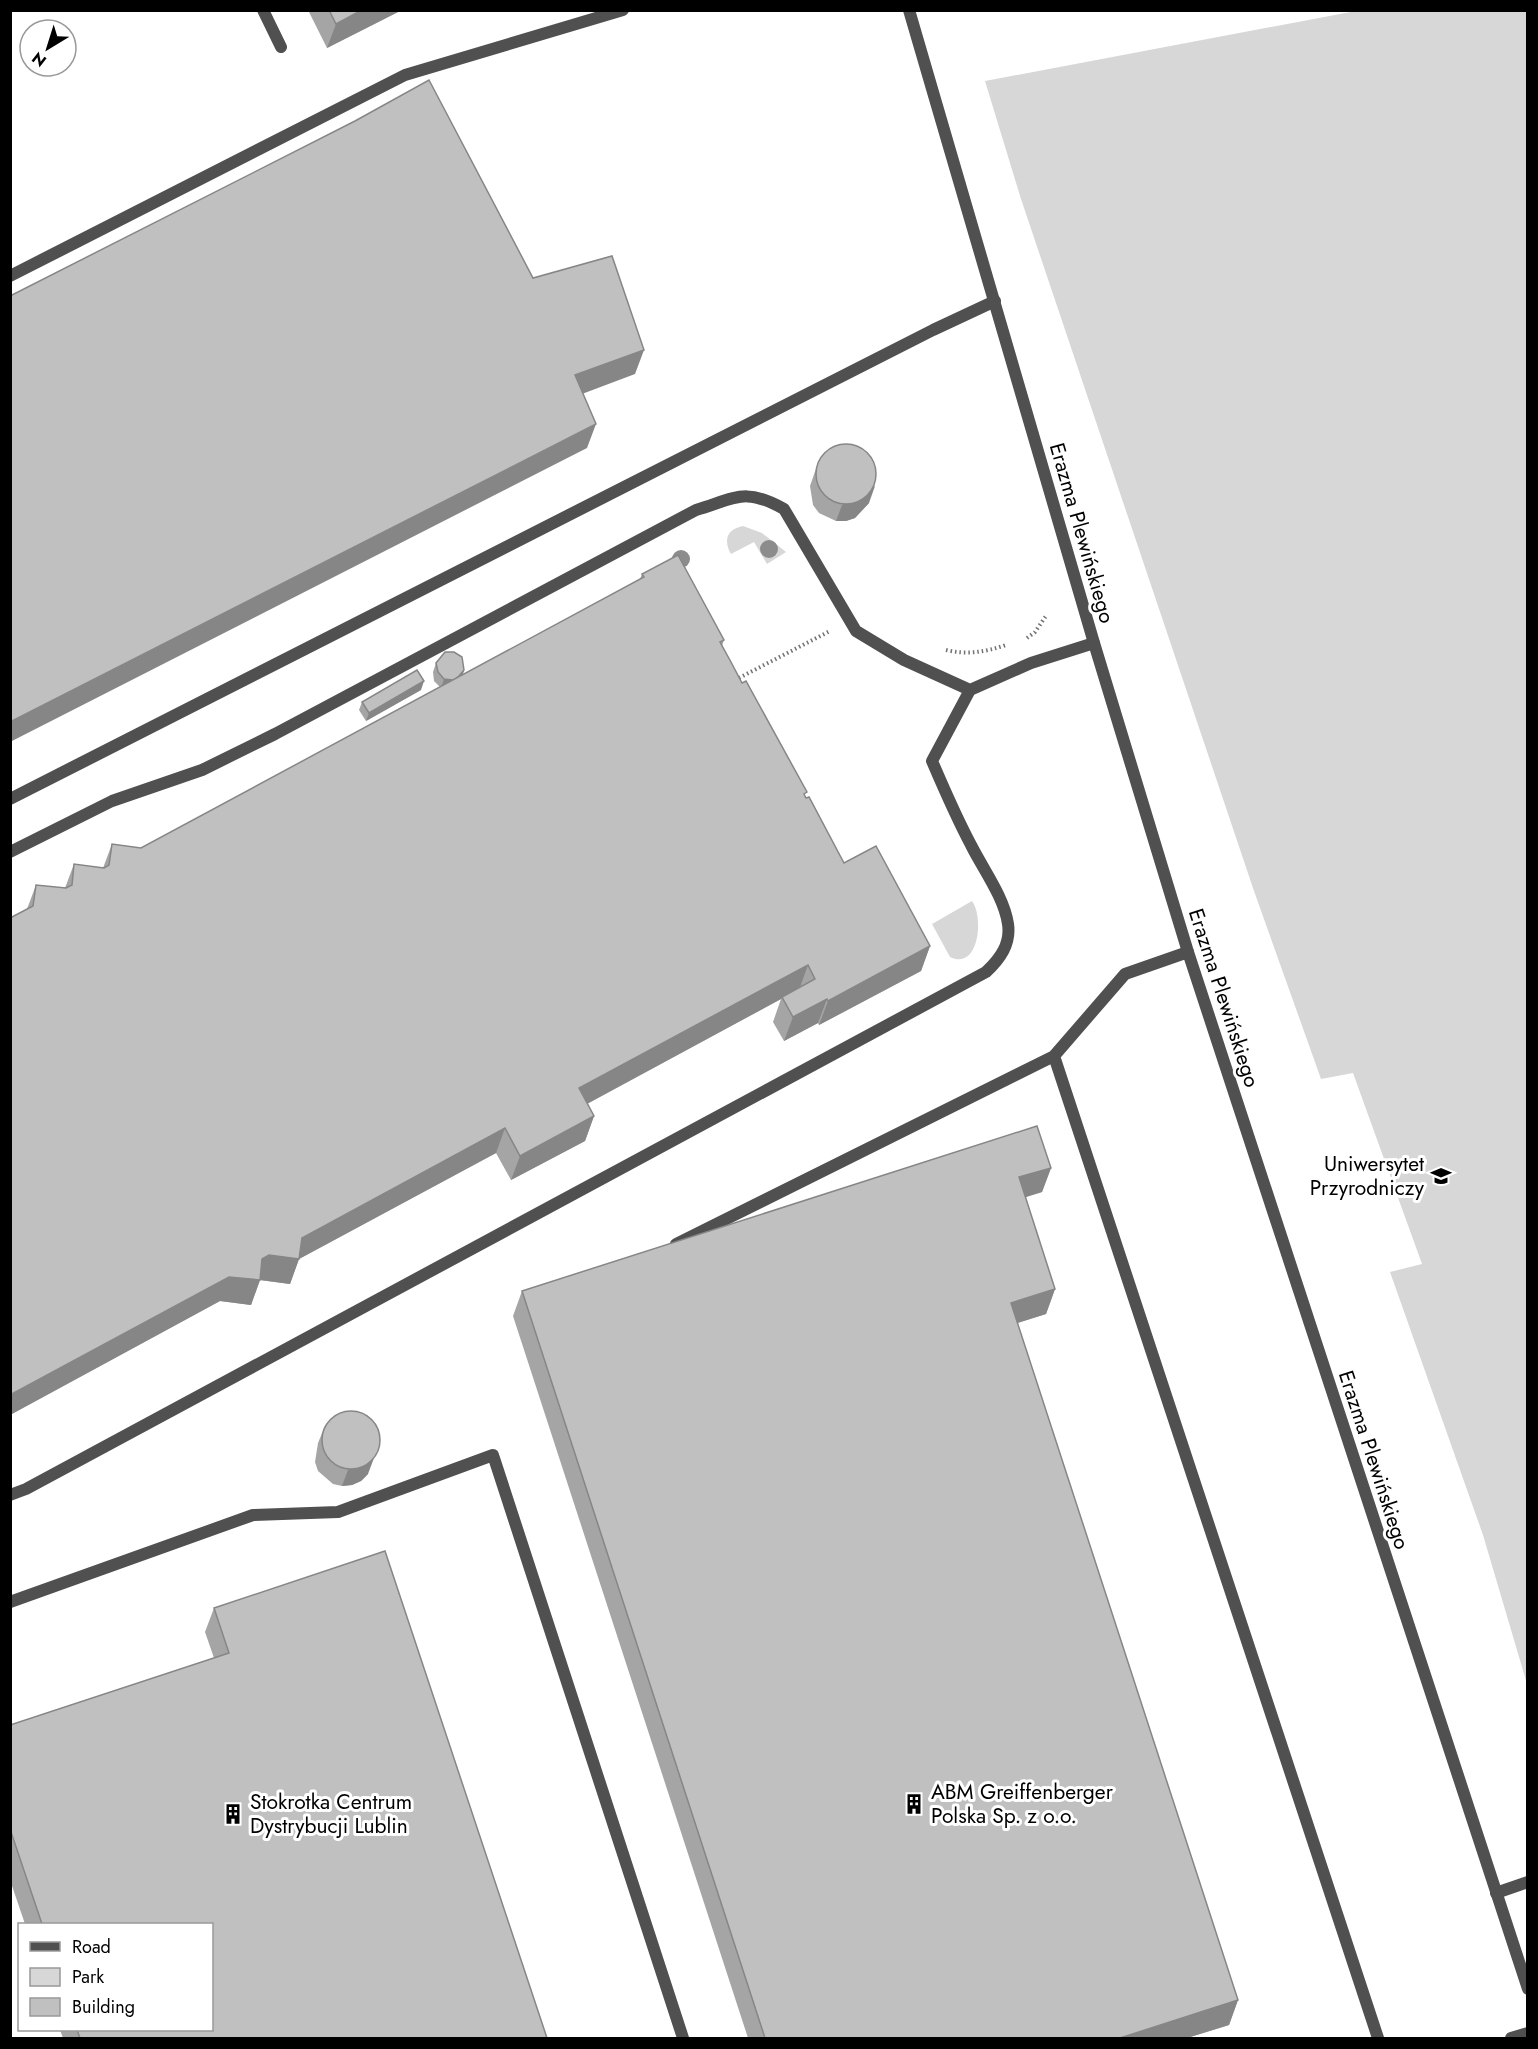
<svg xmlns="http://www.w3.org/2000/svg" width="1538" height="2049" font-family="Jost,sans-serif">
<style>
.green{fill:#d7d7d7}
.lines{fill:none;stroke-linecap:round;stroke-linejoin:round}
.path{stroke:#727272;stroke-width:4;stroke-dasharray:1.5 3;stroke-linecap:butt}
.lane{stroke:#505050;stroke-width:12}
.street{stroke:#505050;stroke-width:12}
.tree{fill:#8c8c8c}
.wall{fill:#a5a5a5}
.shaded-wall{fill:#868686}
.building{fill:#c0c0c0;stroke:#868686;stroke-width:1.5}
.labels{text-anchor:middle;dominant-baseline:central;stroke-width:6;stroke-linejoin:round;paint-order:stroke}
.street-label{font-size:21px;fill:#000;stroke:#fff}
.poi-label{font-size:21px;fill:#000;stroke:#fff;text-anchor:start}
</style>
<rect width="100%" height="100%" fill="#fff"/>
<path class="green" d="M1356,11H1527V1684L1483,1535L1390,1272L1422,1264L1353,1073L1321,1079L1254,891L1021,199L985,81Z
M743,526L762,533L786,552L767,564L754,542L731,554C723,540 727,529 743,526Z
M972,901C984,917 979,971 950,957L932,924Z"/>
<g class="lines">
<path class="path" d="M1027,638L1035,632L1046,616
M946,650C967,655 985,652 1006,645
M735,680L830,631"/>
<path class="lane" d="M263,10L281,47
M10,276L405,75L623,10
M10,799L933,330L995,301
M10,852L112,801L202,770L275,734L696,510C736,498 745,487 784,509L856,631L904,660L970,690
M1188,952L1125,974L1054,1056L1378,2038
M676,1244L1054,1056
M10,1495L26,1489L986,972C1000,959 1011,944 1008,924C1004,897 983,869 971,845C956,817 944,789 932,761L970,690L1031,663L1094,643
M10,1602L253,1515L338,1512L493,1455L683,2038
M1496,1893L1528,1882
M1511,2038L1528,2033"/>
<path class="street" d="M909,10L1094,643L1188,952L1528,1989"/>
</g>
<g class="tree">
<circle cx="769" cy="549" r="9"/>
<circle cx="681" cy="559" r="9"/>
</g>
<path class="wall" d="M308,10H402L327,48Z
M819,460L869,503L855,518L846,521H836L819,513L813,505L810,486Z
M642,574L724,640L722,646L805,797L844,863L930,946L921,971L819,1025L818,1023L784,1041L773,1022L781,999L587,1104L594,1116L585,1141L511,1180L496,1153L299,1259L290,1284L260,1280L251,1305L220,1301L10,1415V918L27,909L36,885L65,888L74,864L103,868L112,844L141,848L440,687L434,681L433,672L436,663L464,670L463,675L640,579Z
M421,690L366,721L359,710L362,702Z
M1051,1168L1042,1192L1025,1197L1055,1289L1046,1314L1017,1323L1238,2000L1229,2025L1187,2038H748L513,1316L522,1291Z
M325,1426L368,1474L361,1481L352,1485L342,1486L333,1484L318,1471L315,1462L318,1443Z
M214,1608L547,2038H63L60,2030H212V1924H25L10,1880V1725L214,1658L205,1632Z"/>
<path class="shaded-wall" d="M362,10H402L327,48L336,24Z
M644,350L635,374L566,400L575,375Z
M596,424L587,448L10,742V722Z
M875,486L869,503L855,518L846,521H836L842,505Z
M464,670L461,679L441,688L444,679Z
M424,681L421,690L366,721L369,713Z
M930,946L921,971L819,1025L828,1001Z
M808,965L799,990L782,997L781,999L570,1113L579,1088Z
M827,999L818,1023L784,1041L793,1017Z
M594,1116L585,1141L511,1180L520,1156Z
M505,1128L496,1153L299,1259L290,1284L260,1280L251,1305L220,1301L10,1415V1395Z
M1051,1168L1042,1192L1010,1202L1019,1177Z
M1055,1289L1046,1314L1002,1328L1011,1303Z
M374,1458L368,1474L361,1481L352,1485L342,1486L348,1470Z
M1238,2000L1229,2025L1187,2038H1120Z"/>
<path class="building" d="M329,10H362L336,24Z
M429,80L533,278L612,256L644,350L575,375L596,424L10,722V296L355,121Z
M816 474a30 30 0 1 1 60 0a30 30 0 1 1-60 0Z
M678,555L724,640L720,642L731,662L742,683L746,681L807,792L804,794L806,798L809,797L844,863L876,846L930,946L828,1001L827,999L793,1017L782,997L815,979L808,965L579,1088L594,1116L520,1156L505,1128L302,1238L299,1259L269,1255L262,1259L260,1280L229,1277L10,1395V918L33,906L36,885L66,888L72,885L74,864L104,868L109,865L112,844L141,848L644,577L642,574Z
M445,652H454L462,657L464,670L459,676L453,680L444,679L438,672L436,663Z
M417,670L424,681L369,713L362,702Z
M1037,1126L1051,1168L1019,1177L1055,1289L1011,1303L1238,2000L1120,2038H765L522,1291Z
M322 1440a29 29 0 1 1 58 0a29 29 0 1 1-58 0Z
M385,1551L547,2038H80L77,2030H212V1924H42L10,1829V1725L229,1653L214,1608Z"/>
<defs>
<g id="university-bare" transform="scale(1.62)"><path d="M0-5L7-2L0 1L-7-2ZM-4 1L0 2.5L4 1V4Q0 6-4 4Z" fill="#000" stroke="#fff" stroke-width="2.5" paint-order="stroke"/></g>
<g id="building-bare" transform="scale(1.62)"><path d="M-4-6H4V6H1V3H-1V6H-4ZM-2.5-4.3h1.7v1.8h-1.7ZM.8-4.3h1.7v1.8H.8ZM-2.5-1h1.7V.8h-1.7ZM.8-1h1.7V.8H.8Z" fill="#000" stroke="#fff" stroke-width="2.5" paint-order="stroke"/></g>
</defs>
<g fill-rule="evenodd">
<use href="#university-bare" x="1441" y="1176"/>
<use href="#building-bare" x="914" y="1804"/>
<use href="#building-bare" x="233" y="1814"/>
</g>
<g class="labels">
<g class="street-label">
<text transform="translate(1082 533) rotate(74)">Erazma Plewińskiego</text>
<text transform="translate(1224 998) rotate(72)">Erazma Plewińskiego</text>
<text transform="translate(1374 1460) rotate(72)">Erazma Plewińskiego</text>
</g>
<g class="poi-label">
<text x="1424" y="1164" text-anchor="end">Uniwersytet<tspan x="1424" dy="24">Przyrodniczy</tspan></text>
<text x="931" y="1792">ABM Greiffenberger<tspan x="931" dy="24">Polska Sp. z o.o.</tspan></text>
<text x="250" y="1802">Stokrotka Centrum<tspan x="250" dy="24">Dystrybucji Lublin</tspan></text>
</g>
</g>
<rect width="1538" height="2049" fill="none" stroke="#000000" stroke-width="24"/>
<rect x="18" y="1923" width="195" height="108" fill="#ffffff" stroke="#999999" stroke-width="1.5"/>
<rect x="30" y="1942" width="30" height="9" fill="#505050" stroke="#999999" stroke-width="1.5"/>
<text x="72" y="1953" font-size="18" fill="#000000">Road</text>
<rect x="30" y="1968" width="30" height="18" fill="#d7d7d7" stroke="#999999" stroke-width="1.5"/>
<text x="72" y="1983" font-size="18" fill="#000000">Park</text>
<rect x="30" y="1998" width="30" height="18" fill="#c0c0c0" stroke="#999999" stroke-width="1.5"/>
<text x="72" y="2013" font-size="18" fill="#000000">Building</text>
<g transform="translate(48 48) rotate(218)"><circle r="28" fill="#ffffff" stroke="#999999" stroke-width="1.5"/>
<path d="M0-4.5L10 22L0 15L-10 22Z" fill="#000000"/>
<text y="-9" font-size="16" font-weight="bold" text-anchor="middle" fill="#000000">N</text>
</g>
</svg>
